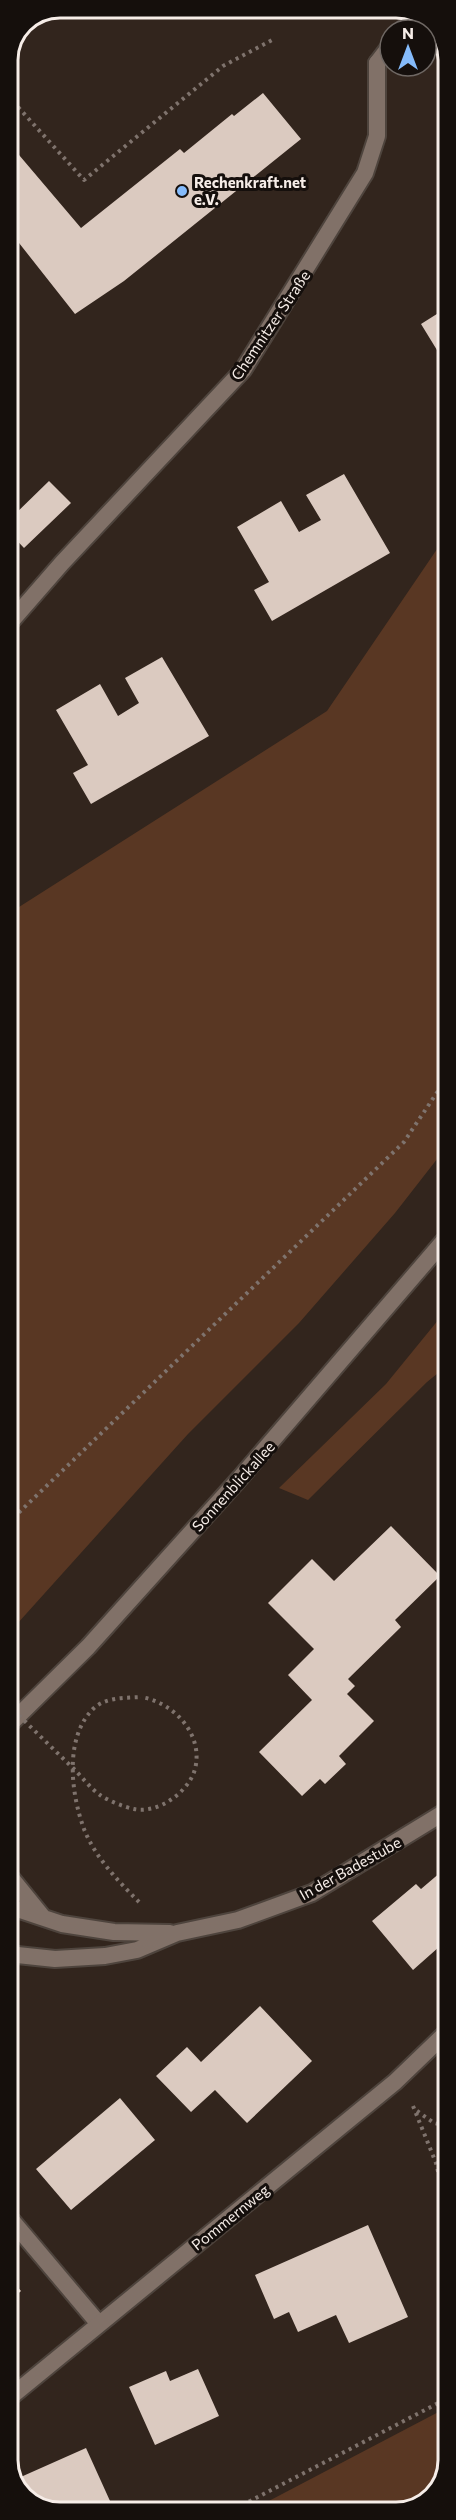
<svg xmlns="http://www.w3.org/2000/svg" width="456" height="2520" font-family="Commissioner,sans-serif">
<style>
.green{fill:#593723}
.building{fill:#dbcac0}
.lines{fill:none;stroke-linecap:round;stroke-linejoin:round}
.service-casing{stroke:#4e443d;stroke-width:20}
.minor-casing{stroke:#4e443d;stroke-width:20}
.secondary-casing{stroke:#4e443d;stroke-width:20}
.path{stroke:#7f736d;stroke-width:4;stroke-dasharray:3 4.5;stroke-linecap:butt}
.service{stroke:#817168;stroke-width:16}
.minor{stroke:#817168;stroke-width:16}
.secondary{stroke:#817168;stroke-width:16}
.path-bridge{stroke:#7f736d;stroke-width:4;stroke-dasharray:3 4.5;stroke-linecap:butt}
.poi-dot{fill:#85bbfb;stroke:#150f0c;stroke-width:2}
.labels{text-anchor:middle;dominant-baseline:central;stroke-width:6;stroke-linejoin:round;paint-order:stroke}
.poi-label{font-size:15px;font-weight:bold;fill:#f6ede8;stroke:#150f0c;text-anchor:start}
.street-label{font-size:15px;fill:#f6ede8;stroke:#150f0c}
.rim{fill:none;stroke:#f6ede8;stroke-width:3}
</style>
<rect width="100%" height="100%" fill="#32251d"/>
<path class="green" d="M448,533V1145L395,1213L299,1323L188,1434L8,1634V914L327,711Z
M448,1308V1365L427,1382L308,1500L279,1488L386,1384Z
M448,2407V2460L435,2495L403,2512H248Z"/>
<path class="building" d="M263,93L301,139L124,281L75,314L8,229V142L81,228L180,149L184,153L232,114L234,116Z
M448,307V354L446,351L440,355L421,324Z
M344,474L390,553L272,621L254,590L269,582L237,527L281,501L299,532L321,520L306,495Z
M49,481L71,503L24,548L8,531V521Z
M162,657L209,736L91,804L73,773L88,765L56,710L100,684L118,716L139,703L125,678Z
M391,1526L440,1576L395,1620L401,1627L348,1679L355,1686L347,1694L374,1721L339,1756L346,1764L325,1784L320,1779L302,1796L259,1752L312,1700L288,1675L314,1649L268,1603L312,1559L334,1581Z
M448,1866V1939L413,1970L372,1921L416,1884L421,1889Z
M260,2006L312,2061L247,2123L215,2090L191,2112L156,2076L187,2047L201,2062Z
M120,2098L155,2140L71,2210L36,2169Z
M368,2225L408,2317L349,2343L336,2315L298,2332L289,2312L274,2319L255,2275Z
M8,2276L21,2291L8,2303Z
M198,2369L219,2416L155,2445L129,2387L166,2371L170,2381Z
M86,2448L115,2512H53L23,2497L14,2480Z"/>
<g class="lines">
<g class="service-casing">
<path id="service" d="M403,30L415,14
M377,63L390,46
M8,2216L99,2324"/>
</g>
<g class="minor-casing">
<path id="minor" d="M8,625L62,563L243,370L365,173L377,136V63
M8,1874L42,1916
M8,1906L62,1924L114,1932L170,1933
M8,1954L55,1959L105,1956L137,1950L177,1933L238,1920L312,1893L448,1810
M8,2399L395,2082L448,2031"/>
</g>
<g class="secondary-casing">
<path id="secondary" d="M8,1726L88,1647L240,1478L448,1236"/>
</g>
<path class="path" d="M8,96L84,180L223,66L274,39
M8,1523L404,1142L448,1076
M139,1902C118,1881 95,1857 84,1829C71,1794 64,1738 93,1709C105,1697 125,1698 141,1697
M413,2106L436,2163L448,2213
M417,2111L434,2123L448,2126
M229,2512L448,2398"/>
<use href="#service" class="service"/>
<use href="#minor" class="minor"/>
<use href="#secondary" class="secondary"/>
<path class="path-bridge" d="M8,1705C30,1726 52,1748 74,1769C82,1777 91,1789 100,1795C109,1801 124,1807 134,1809C158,1814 189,1792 195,1769C204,1734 173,1702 141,1697"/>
</g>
<circle class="poi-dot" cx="182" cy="191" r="6"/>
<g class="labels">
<g class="poi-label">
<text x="194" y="182">Rechenkraft.net<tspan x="194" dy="17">e.V.</tspan></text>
</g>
<g class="street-label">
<text transform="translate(270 325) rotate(-56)">Chemnitzer Straße</text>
<text transform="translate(233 1486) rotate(-48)">Sonnenblickallee</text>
<text transform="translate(350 1868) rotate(-29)">In der Badestube</text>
<text transform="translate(230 2217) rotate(-39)">Pommernweg</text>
</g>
</g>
<path d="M0 0H456V2520H0ZM60 18H396A42 42 0 0 1 438 60V2460A42 42 0 0 1 396 2502H60A42 42 0 0 1 18 2460V60A42 42 0 0 1 60 18Z" fill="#150f0c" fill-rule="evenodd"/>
<path class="rim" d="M60 18H396A42 42 0 0 1 438 60V2460A42 42 0 0 1 396 2502H60A42 42 0 0 1 18 2460V60A42 42 0 0 1 60 18Z"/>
<g transform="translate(408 48)"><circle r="28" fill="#150f0c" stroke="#6f6864" stroke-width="1.5"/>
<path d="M0-4.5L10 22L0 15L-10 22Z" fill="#85bbfb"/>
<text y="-9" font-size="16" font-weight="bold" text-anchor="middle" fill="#f6ede8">N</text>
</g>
</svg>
